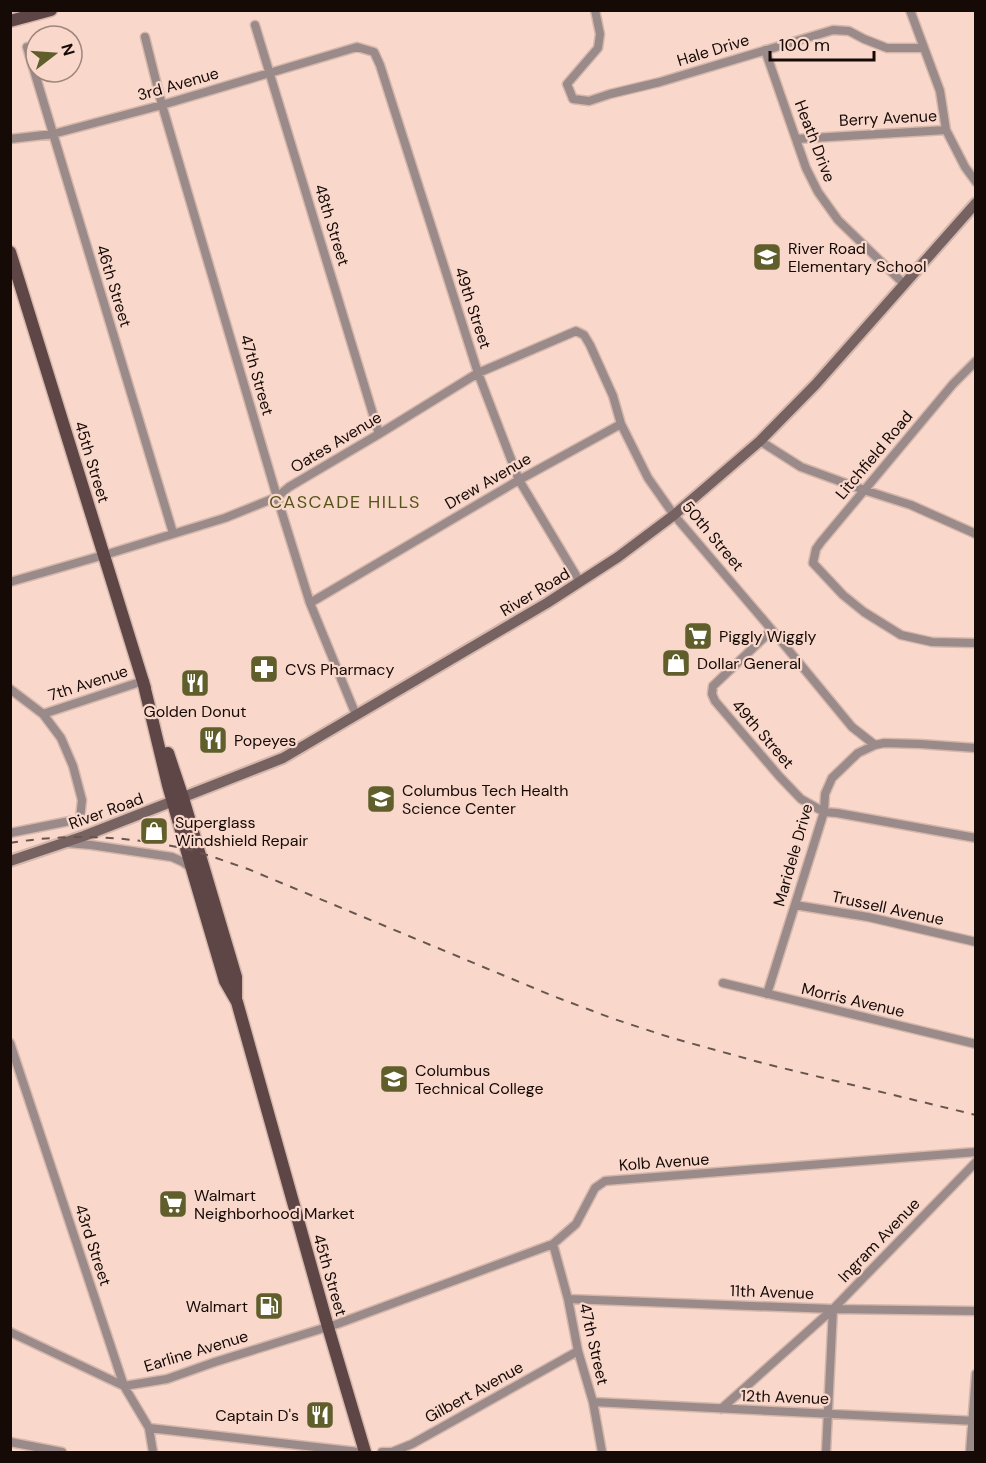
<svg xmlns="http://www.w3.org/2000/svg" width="986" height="1463" font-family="'DM Sans',sans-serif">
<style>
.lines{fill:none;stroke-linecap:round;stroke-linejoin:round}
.street-casing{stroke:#d5b7ab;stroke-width:11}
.secondary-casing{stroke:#d5b7ab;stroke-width:14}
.primary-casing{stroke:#d5b7ab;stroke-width:15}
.street{stroke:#9a8a8a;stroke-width:8}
.secondary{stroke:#776262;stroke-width:10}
.primary{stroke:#5e4546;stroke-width:12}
.rail{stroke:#68554e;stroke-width:2;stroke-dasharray:8 8;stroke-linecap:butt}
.labels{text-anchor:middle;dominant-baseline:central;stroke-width:4.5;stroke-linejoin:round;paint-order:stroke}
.street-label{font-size:16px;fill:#150a06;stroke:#f9d8cb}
.poi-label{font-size:16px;fill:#150a06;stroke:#f9d8cb;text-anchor:start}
.neighbourhood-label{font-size:18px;letter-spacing:1.5px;fill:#555519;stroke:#f9d8cb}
</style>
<rect width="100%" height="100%" fill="#f9d8cb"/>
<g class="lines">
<g class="street-casing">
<path id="street" d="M595,10L600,34L598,48L567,84L573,99L589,101L610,94L660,82L833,30L849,31L864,39L887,48H924
M910,10L940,91L946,130L965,167L976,182
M255,25L379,434
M145,37L162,105L277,497L310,603L356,715
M27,47L173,533
M765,50L806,168L818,192L838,220L904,284
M10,139L53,134L162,105L357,47L374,52L380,65L478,373L519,480L580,582
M796,139L946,130
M976,361L953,384L821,542L816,549L813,563L843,595L864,612L901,635L932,642L976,643
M760,441L801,467L864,490L911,505L976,534
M10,582L111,553L225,518L277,497L289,487L379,434L478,373L576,331L584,335L590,345L613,396L621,424L648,478L674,515L772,630L852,727L875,745
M310,603L519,480L621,424
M772,630L713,686L712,694L715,701L779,776L801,799L824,812L837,813L976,838
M10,689L43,714L61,738L73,766L82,800L80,819L10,833
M43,714L143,681
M67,843L91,845L172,857L183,862L191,868
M795,905L868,917L976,942
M723,983L976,1044
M767,994L824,812L825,794L832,778L858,753L875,745L884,743L920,744L976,748
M10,1043L124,1386L149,1428L153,1452
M553,1244L568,1299L578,1351L593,1402L602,1452
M568,1299L833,1309L976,1311
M10,1332L124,1386L167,1379L215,1362L337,1324L553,1244L576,1224L595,1188L605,1181L976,1152
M593,1402L976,1421
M721,1409L833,1309L976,1162
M149,1428L359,1452
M10,1442L62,1452
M382,1452H392L412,1444L578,1351
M826,1452L833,1309
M970,1452L976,1374"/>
</g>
<g class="secondary-casing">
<path id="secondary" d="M10,861L84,836L283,758L547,603L618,557L674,515L760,441L816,384L976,203"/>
</g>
<g class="primary-casing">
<path id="primary" d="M10,21L51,10
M10,252L145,688
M143,681L168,785L192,869L225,981L237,1002L328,1327L365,1452
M168,753L183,798L236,977V998"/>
</g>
<use href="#street" class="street"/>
<use href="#secondary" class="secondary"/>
<use href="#primary" class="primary"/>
<path class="rail" d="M10,843C69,833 128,836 186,849C207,854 227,862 248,869L553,996L614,1019L672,1038L766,1064L976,1115"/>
</g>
<defs>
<g id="school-square" transform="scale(1.5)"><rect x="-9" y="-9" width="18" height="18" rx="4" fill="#605f2c" stroke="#f9d8cb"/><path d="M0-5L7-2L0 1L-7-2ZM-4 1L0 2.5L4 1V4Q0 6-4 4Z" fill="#fff"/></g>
<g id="supermarket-square" transform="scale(1.5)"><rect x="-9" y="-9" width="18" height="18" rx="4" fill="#605f2c" stroke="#f9d8cb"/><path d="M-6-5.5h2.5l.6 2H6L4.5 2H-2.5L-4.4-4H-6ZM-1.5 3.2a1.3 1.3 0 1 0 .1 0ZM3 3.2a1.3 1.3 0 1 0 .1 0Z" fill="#fff"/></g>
<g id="shop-square" transform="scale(1.5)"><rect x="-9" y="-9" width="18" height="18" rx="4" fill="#605f2c" stroke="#f9d8cb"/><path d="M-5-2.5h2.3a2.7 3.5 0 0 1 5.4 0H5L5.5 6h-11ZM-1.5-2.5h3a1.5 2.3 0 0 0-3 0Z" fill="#fff"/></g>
<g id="pharmacy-square" transform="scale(1.5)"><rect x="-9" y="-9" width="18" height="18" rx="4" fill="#605f2c" stroke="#f9d8cb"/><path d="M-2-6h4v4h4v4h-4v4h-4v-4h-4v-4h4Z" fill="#fff"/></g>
<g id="restaurant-square" transform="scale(1.5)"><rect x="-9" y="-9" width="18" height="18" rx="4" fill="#605f2c" stroke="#f9d8cb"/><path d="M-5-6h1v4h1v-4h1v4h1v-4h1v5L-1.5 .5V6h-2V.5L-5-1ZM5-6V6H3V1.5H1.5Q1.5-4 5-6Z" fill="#fff"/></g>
<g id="university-square" transform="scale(1.5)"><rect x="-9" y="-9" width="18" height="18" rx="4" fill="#605f2c" stroke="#f9d8cb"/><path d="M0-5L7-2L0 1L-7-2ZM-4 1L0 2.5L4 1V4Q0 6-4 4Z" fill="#fff"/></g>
<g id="fuel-square" transform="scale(1.5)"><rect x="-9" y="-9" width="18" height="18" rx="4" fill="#605f2c" stroke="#f9d8cb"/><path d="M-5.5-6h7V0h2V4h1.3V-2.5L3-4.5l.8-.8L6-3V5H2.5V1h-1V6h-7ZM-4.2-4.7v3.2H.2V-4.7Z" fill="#fff"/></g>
</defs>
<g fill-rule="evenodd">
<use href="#school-square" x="767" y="257"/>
<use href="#supermarket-square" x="698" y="636"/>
<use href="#shop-square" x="676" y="663"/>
<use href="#pharmacy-square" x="264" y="669"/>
<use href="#restaurant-square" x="195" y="683"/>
<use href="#restaurant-square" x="213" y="740"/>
<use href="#university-square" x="381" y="799"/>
<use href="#shop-square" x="154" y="831"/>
<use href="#university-square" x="394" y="1079"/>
<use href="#supermarket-square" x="173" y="1204"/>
<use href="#fuel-square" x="269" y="1306"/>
<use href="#restaurant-square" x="320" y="1415"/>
</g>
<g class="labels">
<g class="street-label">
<text transform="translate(713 50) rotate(-17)">Hale Drive</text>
<text transform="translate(178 84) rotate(-16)">3rd Avenue</text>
<text transform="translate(888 118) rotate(-3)">Berry Avenue</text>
<text transform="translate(815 141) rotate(69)">Heath Drive</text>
<text transform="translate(332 225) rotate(73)">48th Street</text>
<text transform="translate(114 286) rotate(73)">46th Street</text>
<text transform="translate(473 308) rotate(72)">49th Street</text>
<text transform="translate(257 375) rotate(74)">47th Street</text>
<text transform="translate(336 442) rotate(-31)">Oates Avenue</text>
<text transform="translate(874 455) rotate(-50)">Litchfield Road</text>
<text transform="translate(92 462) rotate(73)">45th Street</text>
<text transform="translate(488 481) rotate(-30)">Drew Avenue</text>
<text transform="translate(713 536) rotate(50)">50th Street</text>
<text transform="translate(535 592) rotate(-31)">River Road</text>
<text transform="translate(88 683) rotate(-18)">7th Avenue</text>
<text transform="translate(763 734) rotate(49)">49th Street</text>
<text transform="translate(106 811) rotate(-20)">River Road</text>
<text transform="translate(793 855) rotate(-74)">Maridele Drive</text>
<text transform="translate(888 908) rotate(12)">Trussell Avenue</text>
<text transform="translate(853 1000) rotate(13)">Morris Avenue</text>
<text transform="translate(664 1162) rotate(-4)">Kolb Avenue</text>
<text transform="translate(879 1240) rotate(-46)">Ingram Avenue</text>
<text transform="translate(93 1245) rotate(72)">43rd Street</text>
<text transform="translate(330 1275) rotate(74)">45th Street</text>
<text transform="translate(772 1292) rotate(2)">11th Avenue</text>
<text transform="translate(594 1344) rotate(77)">47th Street</text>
<text transform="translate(196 1351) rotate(-17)">Earline Avenue</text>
<text transform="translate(474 1392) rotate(-29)">Gilbert Avenue</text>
<text transform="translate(785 1397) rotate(2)">12th Avenue</text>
</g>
<g class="poi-label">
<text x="788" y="248">River Road<tspan x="788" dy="18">Elementary School</tspan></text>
<text x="719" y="636">Piggly Wiggly</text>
<text x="697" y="663">Dollar General</text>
<text x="285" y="669">CVS Pharmacy</text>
<text x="195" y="711" text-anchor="middle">Golden Donut</text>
<text x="234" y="740">Popeyes</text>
<text x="402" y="790">Columbus Tech Health<tspan x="402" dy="18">Science Center</tspan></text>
<text x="175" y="822">Superglass<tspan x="175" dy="18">Windshield Repair</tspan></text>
<text x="415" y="1070">Columbus<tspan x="415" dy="18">Technical College</tspan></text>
<text x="194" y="1195">Walmart<tspan x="194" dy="18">Neighborhood Market</tspan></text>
<text x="248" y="1306" text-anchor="end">Walmart</text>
<text x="299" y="1415" text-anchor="end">Captain D's</text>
</g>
<g class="neighbourhood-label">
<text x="345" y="502">CASCADE HILLS</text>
</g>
</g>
<rect width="986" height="1463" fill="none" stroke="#150a06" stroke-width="24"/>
<g transform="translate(54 54) rotate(73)"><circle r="28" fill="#f9d8cb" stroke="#9e867c" stroke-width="1.5"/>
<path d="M0-4.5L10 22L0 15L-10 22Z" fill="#605f2c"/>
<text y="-9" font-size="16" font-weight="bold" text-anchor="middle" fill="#150a06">N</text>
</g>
<path d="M770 51v9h104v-9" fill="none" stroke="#150a06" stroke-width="3"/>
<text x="779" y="51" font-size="18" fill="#150a06" stroke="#f9d8cb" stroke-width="4.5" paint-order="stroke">100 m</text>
</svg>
